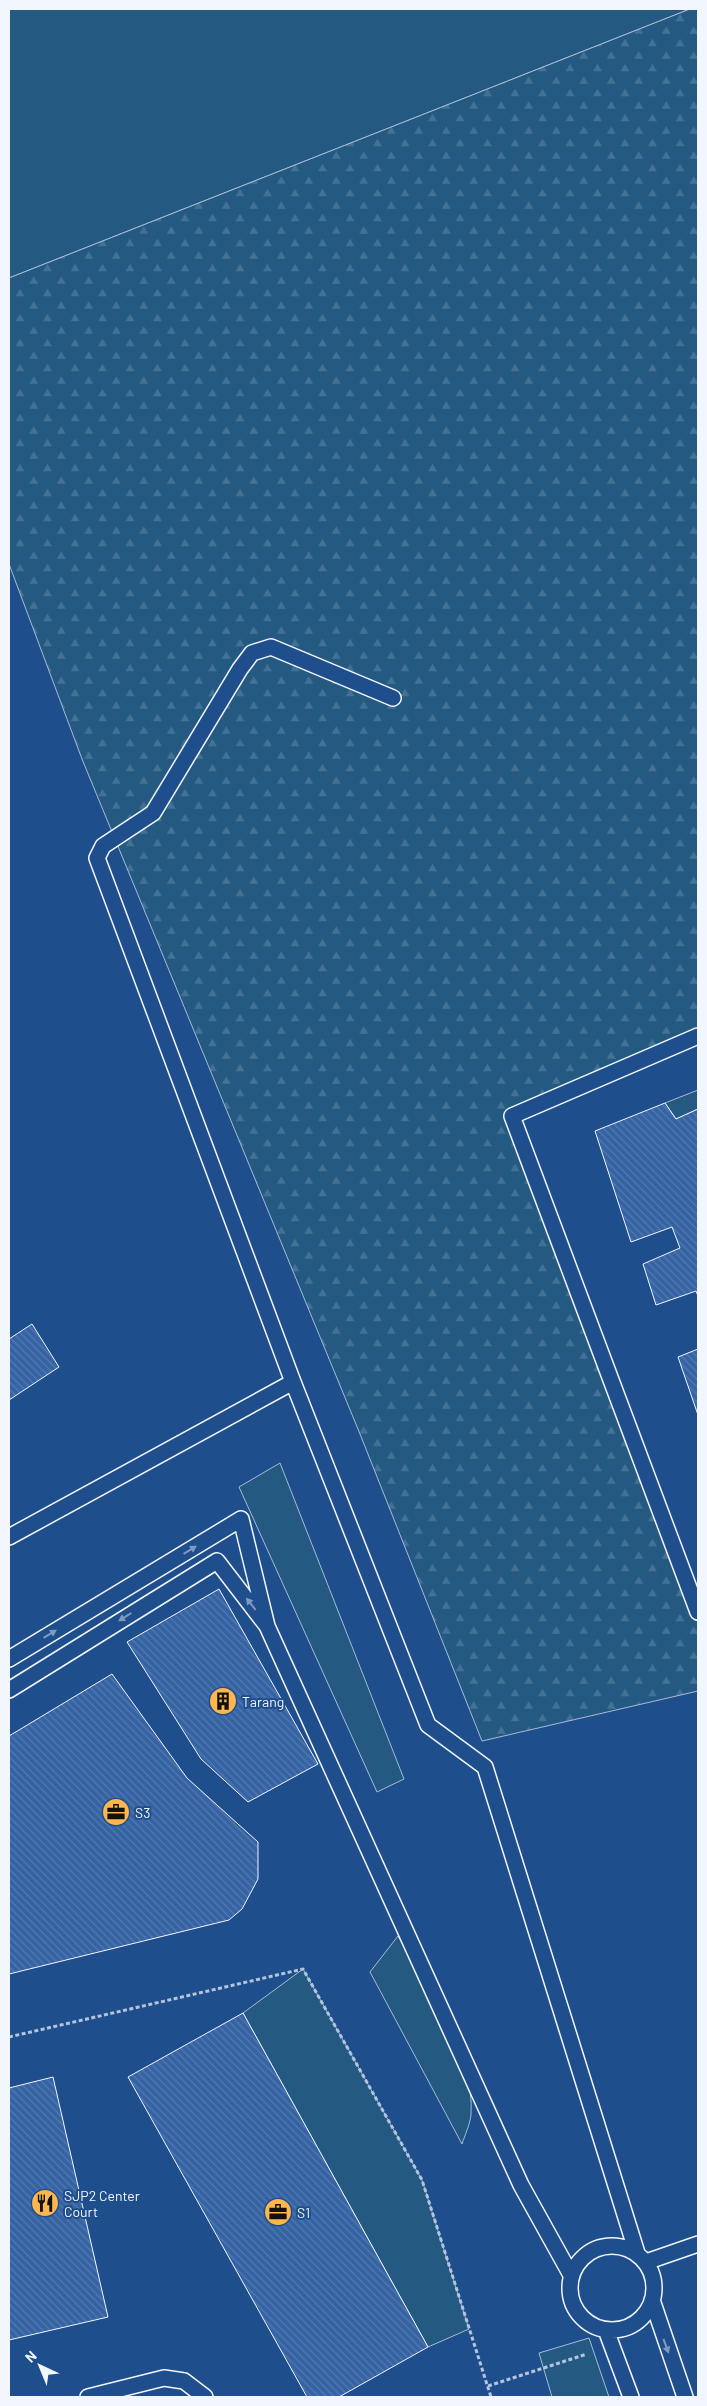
<svg xmlns="http://www.w3.org/2000/svg" width="707" height="2406" font-family="Barlow,sans-serif">
<style>
.green{fill:#245a82;stroke:#a8bbd7}
.forest{fill:url(#forest-firs);stroke:#a8bbd7}
.building{fill:url(#building-back-hatch);stroke:#f2f6ff}
.lines{fill:none;stroke-linecap:round;stroke-linejoin:round}
.lane-casing{stroke:#f2f6ff;stroke-width:18}
.path{stroke:#b3c4dc;stroke-width:3;stroke-dasharray:4 2.5;stroke-linecap:butt}
.lane{stroke:#1f4e8c;stroke-width:15}
.oneway{fill:#7e9ac0}
.labels{text-anchor:middle;dominant-baseline:central;stroke-width:4;stroke-linejoin:round;paint-order:stroke}
.poi-label{font-size:14px;fill:#f2f6ff;stroke:#1f4e8c;text-anchor:start}
</style>
<defs>
<pattern id="forest-firs" width="22" height="20" patternUnits="userSpaceOnUse" patternTransform="scale(1.25)"><rect width="22" height="20" fill="#245a82"/><path d="M5 1l3.5 6h-7zM16 11l3.5 6h-7z" fill="#447295"/></pattern>
<pattern id="building-back-hatch" width="6" height="6" patternUnits="userSpaceOnUse" patternTransform="scale(1.25)"><rect width="6" height="6" fill="#3563a3"/><path d="M-1 5l2 2M0 0l6 6M5-1l2 2" fill="none" stroke="#537ab1"/></pattern>
</defs>
<rect width="100%" height="100%" fill="#1f4e8c"/>
<path class="green" d="M9,9H690L9,278Z
M698,1090V1109L676,1119L665,1103Z
M280,1463L404,1779L377,1792L239,1487Z
M398,1936C429,1987 475,2052 471,2115C470,2124 465,2135 462,2144L370,1972Z
M303,1969L422,2180L469,2329L428,2347L243,2013Z
M589,2338L609,2397H552L539,2353Z"/>
<path class="forest" d="M690,9H698V1036L512,1116L698,1612V1691L482,1741L360,1434L82,759L9,564V278Z"/>
<path class="building" d="M665,1103L676,1119L698,1109V1296L696,1291L656,1305L643,1264L680,1248L672,1227L631,1242L595,1131Z
M32,1324L59,1367L9,1400V1339Z
M698,1349V1415L678,1357Z
M219,1589L318,1764L248,1802L201,1759L127,1642Z
M112,1674L187,1778L258,1842V1879L242,1909L229,1920L9,1974V1736Z
M243,2013L428,2347L339,2397H307L128,2077Z
M53,2077L108,2317L9,2340V2088Z"/>
<g class="lines">
<g class="lane-casing">
<path id="lane" d="M393,698L271,647L252,653L240,669L153,813L103,846L97,858L293,1382L428,1725L485,1767L637,2253
M698,1036L512,1116L698,1612
M9,1537L293,1382
M267,1626L521,2185L571,2275
M9,1659L241,1519L267,1626L217,1561L9,1690
M570 2288a42 42 0 1 1 84 0a42 42 0 1 1-84 0Z
M646,2262L698,2244
M652,2300L685,2397
M606,2330L631,2397
M88,2397L164,2378L184,2381L205,2397"/>
</g>
<path class="path" d="M9,2037L303,1969L422,2180L491,2397
M488,2386L587,2354"/>
<use href="#lane" class="lane"/>
</g>
<defs><path id="oneway-solid" d="M-6-.8H1V-3.2L6.5 0L1 3.2V.8H-6Z" transform="scale(1.25)"/></defs>
<g class="oneway">
<use href="#oneway-solid" transform="translate(190 1550) rotate(-31)"/>
<use href="#oneway-solid" transform="translate(251 1604) rotate(-128)"/>
<use href="#oneway-solid" transform="translate(125 1617) rotate(148)"/>
<use href="#oneway-solid" transform="translate(50 1634) rotate(-31)"/>
<use href="#oneway-solid" transform="translate(666 2346) rotate(70)"/>
</g>
<defs>
<g id="building-disc" transform="scale(1.4375)"><circle r="9.5" fill="#ffb74d" stroke="#1f4e8c"/><path d="M-4-6H4V6H1V3H-1V6H-4ZM-2.5-4.3h1.7v1.8h-1.7ZM.8-4.3h1.7v1.8H.8ZM-2.5-1h1.7V.8h-1.7ZM.8-1h1.7V.8H.8Z" fill="#111"/></g>
<g id="office-disc" transform="scale(1.4375)"><circle r="9.5" fill="#ffb74d" stroke="#1f4e8c"/><path d="M-6-3h4V-5.5h4V-3h4V5H-6ZM-1-4.5V-3h2v-1.5ZM-6 0V1H6V0Z" fill="#111"/></g>
<g id="restaurant-disc" transform="scale(1.4375)"><circle r="9.5" fill="#ffb74d" stroke="#1f4e8c"/><path d="M-5-6h1v4h1v-4h1v4h1v-4h1v5L-1.5 .5V6h-2V.5L-5-1ZM5-6V6H3V1.5H1.5Q1.5-4 5-6Z" fill="#111"/></g>
</defs>
<g fill-rule="evenodd">
<use href="#building-disc" x="223" y="1701"/>
<use href="#office-disc" x="116" y="1812"/>
<use href="#restaurant-disc" x="45" y="2203"/>
<use href="#office-disc" x="278" y="2212"/>
</g>
<g class="labels">
<g class="poi-label">
<text x="242" y="1701">Tarang</text>
<text x="135" y="1812">S3</text>
<text x="64" y="2195">SJP2 Center<tspan x="64" dy="16">Court</tspan></text>
<text x="297" y="2212">S1</text>
</g>
</g>
<rect width="707" height="2406" fill="none" stroke="#f2f6ff" stroke-width="20"/>
<g transform="translate(40 2366) rotate(316)" stroke="#1f4e8c" stroke-width="4" paint-order="stroke">
<path d="M0-4L9 19L0 12L-9 19Z" fill="#f2f6ff"/>
<text y="-8" font-size="14" font-weight="bold" text-anchor="middle" fill="#f2f6ff">N</text>
</g>
</svg>
